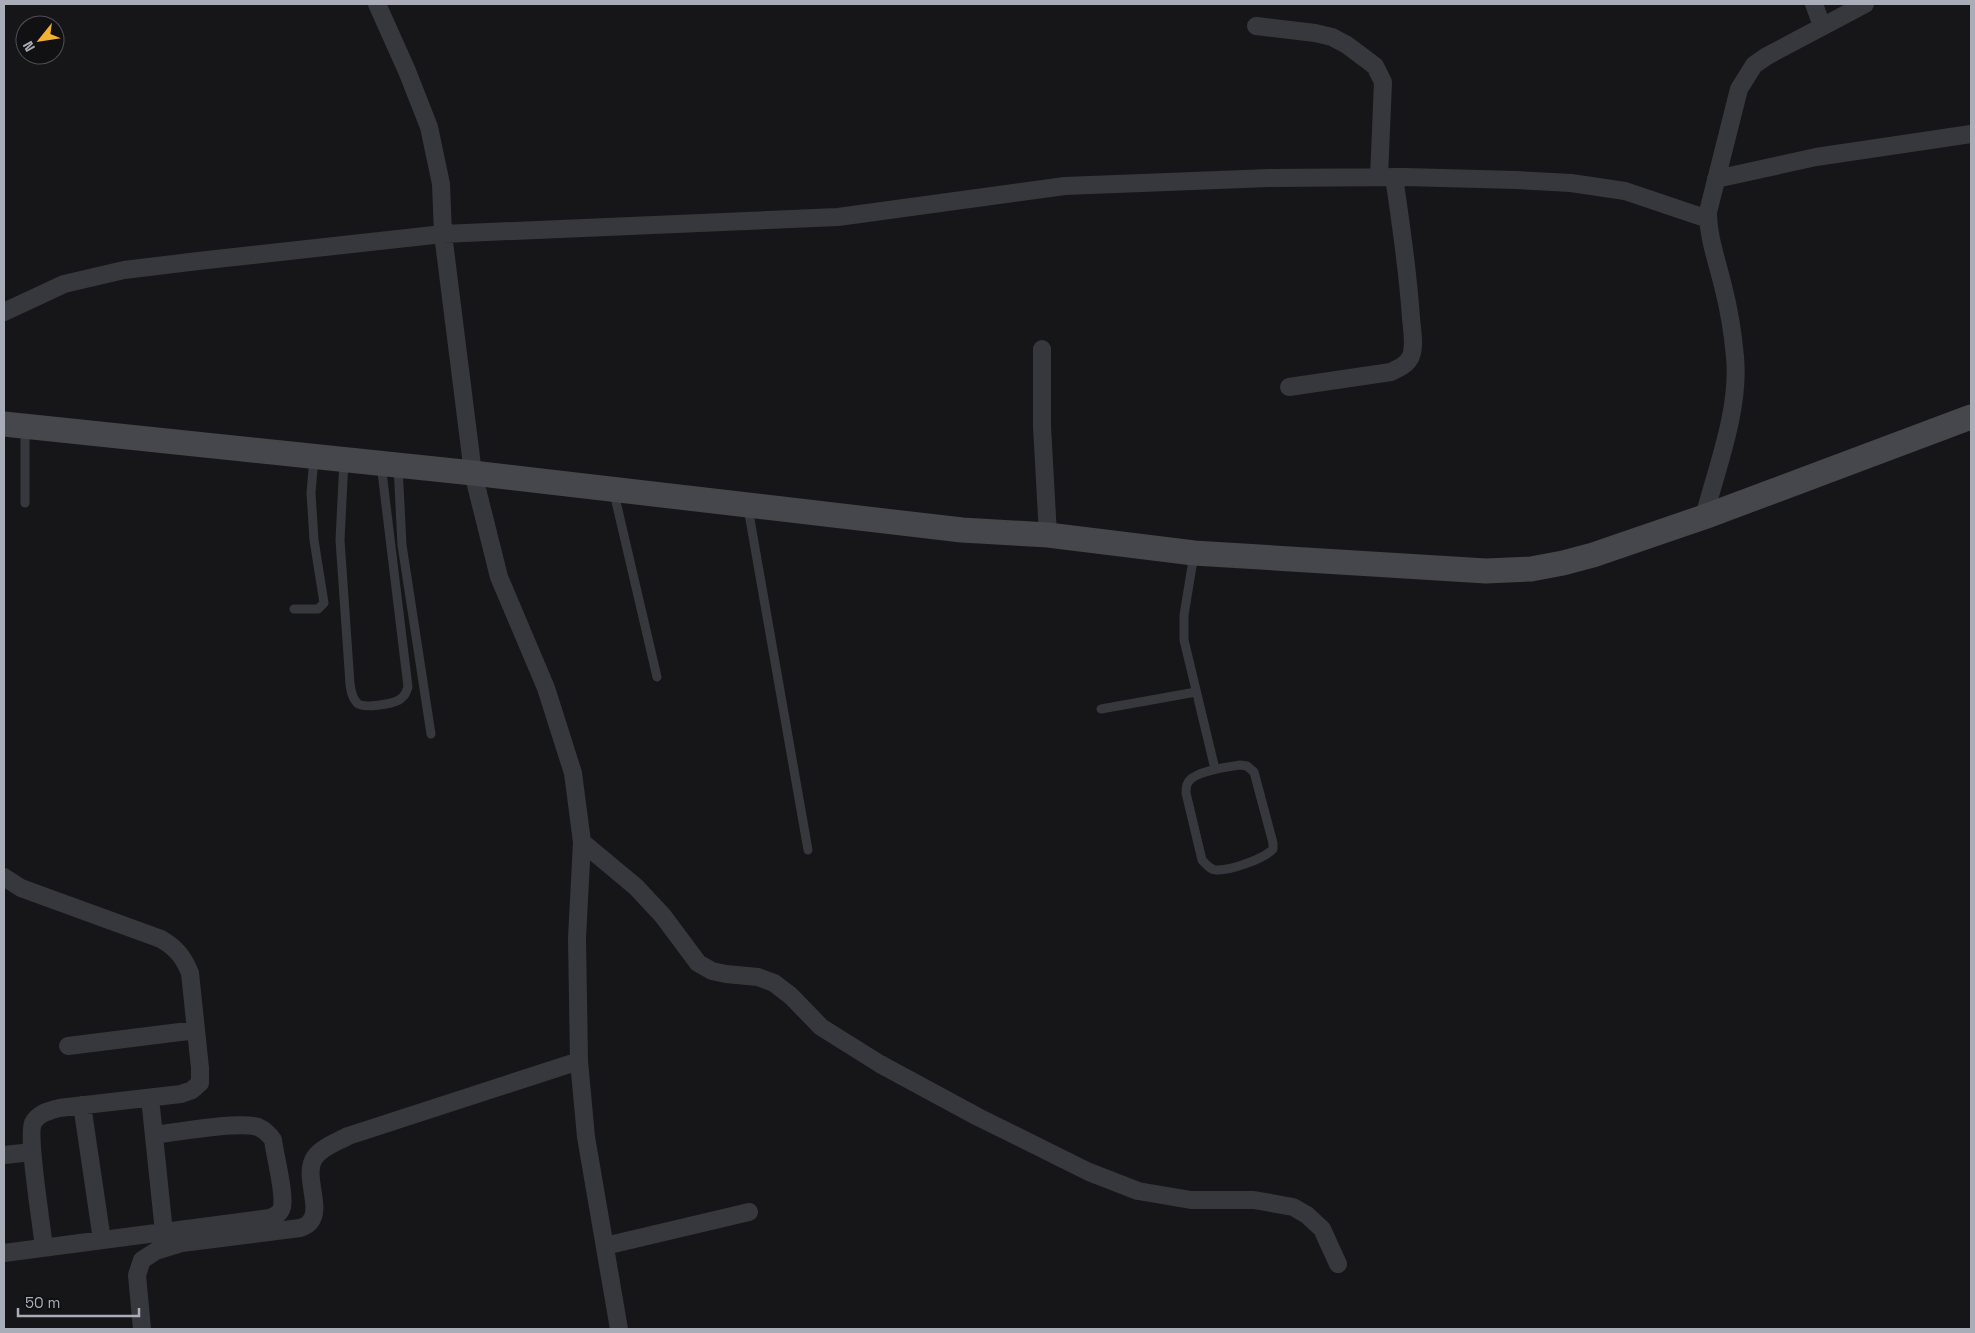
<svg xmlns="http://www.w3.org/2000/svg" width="1975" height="1333" font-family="'Space Grotesk',sans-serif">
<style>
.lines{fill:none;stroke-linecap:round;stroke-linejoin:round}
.lane{stroke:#37383d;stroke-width:9}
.street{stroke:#37383d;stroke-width:18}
.secondary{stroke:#45474d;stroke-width:25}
</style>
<rect width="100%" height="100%" fill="#161618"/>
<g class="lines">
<path class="lane" d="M25,429V503
M344,460L340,540L350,684C351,691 352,698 357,703C363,709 392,704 399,700C405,696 406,693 408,687L381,464
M398,466L402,545L431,734
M614,493L657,677
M748,508L808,850
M1194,554L1184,615V640L1215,769
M294,609H318L324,603L314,540L311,493L314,457
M1101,709L1196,692
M1240,765L1247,766L1254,772L1273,843V849C1264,859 1231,870 1218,870C1211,871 1207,865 1202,860L1186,793C1186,789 1186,784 1189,781C1197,771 1227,767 1240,765Z"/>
<path class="street" d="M377,4L407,71L429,127L441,184L443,234L473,473L499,577L546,688L573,773L582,842L577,938L579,1061L586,1137L619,1329
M1814,4L1822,26
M1256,26L1315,33L1332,37L1347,45L1375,66L1383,82L1379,177
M1716,179L1816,157L1971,134
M4,312L64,284L124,270L198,261L443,234L838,217L1065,186L1269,178L1405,177L1516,180L1571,183L1625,191L1708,219
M1042,349V426L1048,535
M1289,387L1391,372C1399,368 1407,365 1411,356C1415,345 1412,330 1411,318C1408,271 1401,224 1394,177
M1704,517C1717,467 1740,409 1735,357C1733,334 1729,309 1723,286C1717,261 1708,237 1708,212L1739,89L1754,65L1767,56L1865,4
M582,842L636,887L663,916L698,963L712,971L726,974L758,977L774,983L791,996L821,1027L880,1064L978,1117L1089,1172L1138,1191L1191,1200H1254L1293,1207L1307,1215L1322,1229L1338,1264
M4,877L21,888L161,939C176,948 183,956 190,973L200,1068V1083L192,1090L181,1094L59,1108C49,1111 38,1113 33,1123C27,1137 42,1227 44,1248
M68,1046L196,1030
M150,1098L164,1232
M82,1105L102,1240
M4,1155L32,1152
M605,1246L749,1212
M4,1253L270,1218C276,1215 280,1214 282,1207C285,1193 275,1156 273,1140C269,1134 265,1130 258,1127C237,1121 179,1132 154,1135
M142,1329L137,1275L142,1260L156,1251L182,1243L300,1228C303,1227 308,1225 310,1222C323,1207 302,1175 315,1157C322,1147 337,1142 348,1136L579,1061"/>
<path class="secondary" d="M4,424L473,473L962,530L1048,535L1194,553L1486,571L1531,569L1563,563L1593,555L1704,517L1971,417"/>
</g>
<rect width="1975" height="1333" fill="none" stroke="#a8adb8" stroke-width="10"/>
<g transform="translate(40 40) rotate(240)"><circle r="24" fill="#111113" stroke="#4d4f55"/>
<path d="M0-4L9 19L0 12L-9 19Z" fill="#f2b134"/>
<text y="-8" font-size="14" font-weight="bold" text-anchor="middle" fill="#a8adb8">N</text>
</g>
<path d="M18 1308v8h121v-8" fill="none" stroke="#a8adb8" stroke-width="2.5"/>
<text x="25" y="1308" font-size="15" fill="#a8adb8" stroke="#111113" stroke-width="4" paint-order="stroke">50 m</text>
</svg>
